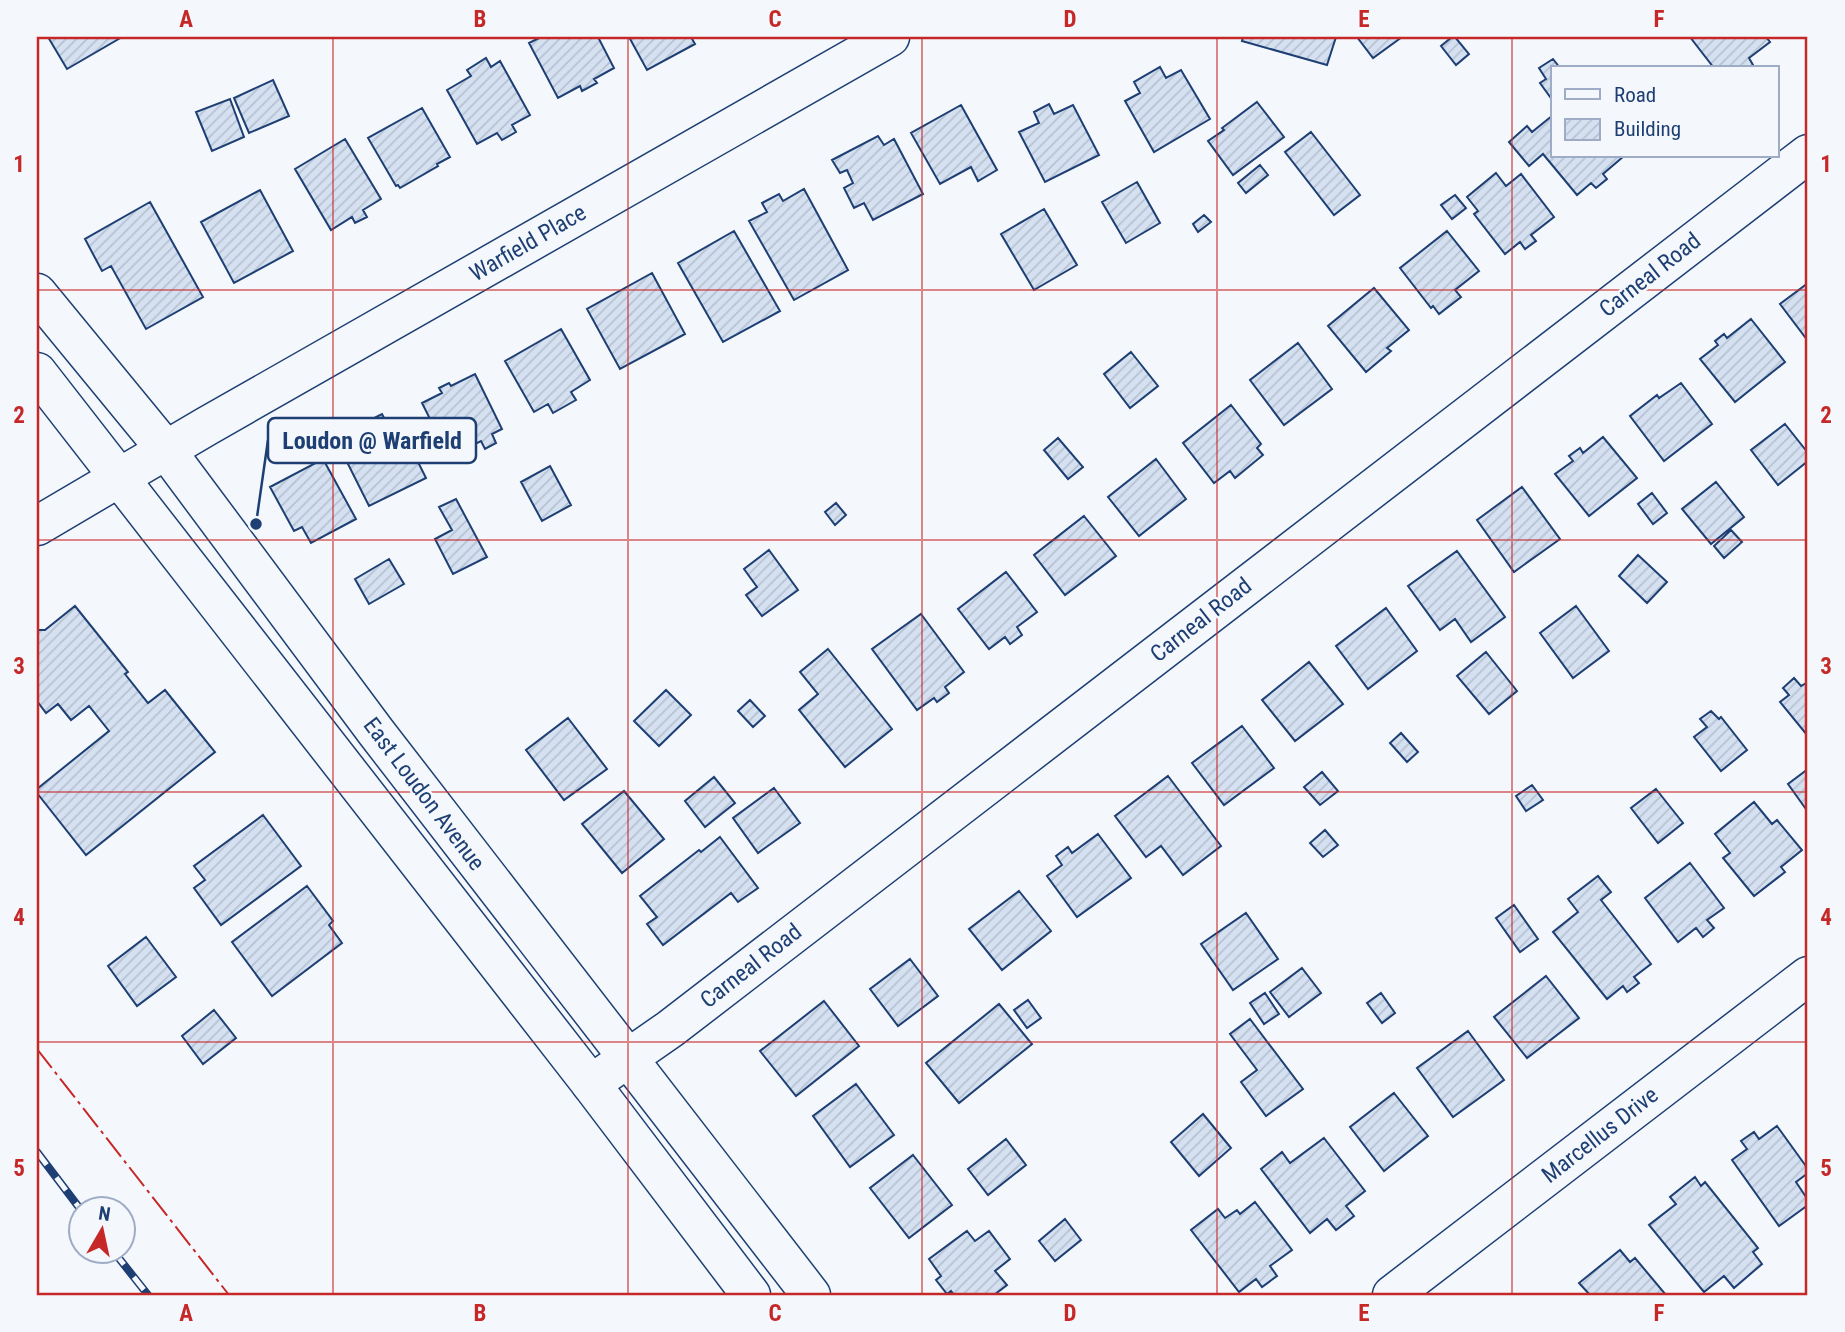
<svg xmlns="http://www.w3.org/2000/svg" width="1845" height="1332" font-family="'Roboto Condensed',sans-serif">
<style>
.building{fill:url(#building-hatch);stroke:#1d3f73;stroke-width:2}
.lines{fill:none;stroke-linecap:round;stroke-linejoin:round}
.minor-casing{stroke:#1d3f73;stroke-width:41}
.major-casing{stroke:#1d3f73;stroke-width:41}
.minor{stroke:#f4f7fb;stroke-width:38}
.major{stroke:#f4f7fb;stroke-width:38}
.rail-casing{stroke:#1d3f73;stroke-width:8}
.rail{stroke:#f4f7fb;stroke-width:5;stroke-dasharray:16;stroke-linecap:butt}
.power{stroke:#c62828;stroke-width:2;stroke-dasharray:24 5 3.5 5;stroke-linecap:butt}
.grid{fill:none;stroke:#c62828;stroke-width:2;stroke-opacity:0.55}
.labels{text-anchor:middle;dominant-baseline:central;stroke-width:5;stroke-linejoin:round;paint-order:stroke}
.street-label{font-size:23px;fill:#1d3f73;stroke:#f4f7fb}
.leader{fill:none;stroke:#1d3f73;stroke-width:2.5}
.callout-dot{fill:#1d3f73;stroke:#f4f7fb;stroke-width:2.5}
.callout{fill:#f4f7fb;stroke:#1d3f73;stroke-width:2.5}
.callout-label{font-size:24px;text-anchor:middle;font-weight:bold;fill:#1d3f73}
.neatline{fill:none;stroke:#c62828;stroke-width:2.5}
.grid-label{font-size:23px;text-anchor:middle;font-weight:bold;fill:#c62828}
</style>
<defs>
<pattern id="building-hatch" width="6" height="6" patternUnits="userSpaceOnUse" patternTransform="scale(1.75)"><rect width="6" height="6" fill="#d5e0f0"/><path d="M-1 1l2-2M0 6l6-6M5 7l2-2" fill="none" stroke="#b6c1d1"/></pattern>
</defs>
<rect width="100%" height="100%" fill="#f4f7fb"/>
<path class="building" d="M48,37H122L67,69Z
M541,37H598L614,68L594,79L597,83L582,91L580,86L558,98L529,43Z
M629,37H691L695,44L647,70Z
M1243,37H1336L1327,65L1242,41Z
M1357,37H1402L1373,58Z
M1452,37H1455L1469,54L1456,65L1441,46Z
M1690,37H1766L1770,42L1749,58L1753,65L1749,68H1714Z
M486,58L491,67L500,61L530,115L512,125L516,132L502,140L497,133L477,144L447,90L471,76L467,70Z
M1553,59L1560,68H1553V101L1540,83L1546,79L1539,68Z
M1160,67L1166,78L1181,70L1210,119L1154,152L1125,101L1140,93L1134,82Z
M273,80L289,116L249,133L234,98Z
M230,99L244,137L212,151L196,112Z
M1257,102L1284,137L1233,175L1208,141L1224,130L1222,128Z
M1049,104L1054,114L1073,105L1099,155L1045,182L1019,132L1039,123L1034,112Z
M961,105L997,170L978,181L971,167L940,184L911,133Z
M422,108L450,157L437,164L438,166L400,188L398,185L396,186L368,138Z
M1553,115V156H1624L1603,174L1607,179L1596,188L1591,183L1577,195L1543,154L1529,166L1509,142L1527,126L1532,132Z
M1311,132L1360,195L1334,215L1285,152Z
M878,136L884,145L894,139L923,194L873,220L864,203L854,208L844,188L853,183L847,170L840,173L832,160Z
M345,139L381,199L363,210L367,217L355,223L352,217L331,230L295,169Z
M1260,165L1268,175L1246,193L1238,183Z
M1496,173L1506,186L1521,174L1554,217L1531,235L1536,241L1525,249L1520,242L1505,254L1474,214L1478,211L1467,197Z
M1137,182L1160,223L1126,243L1102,202Z
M804,189L848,270L794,300L749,221L767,212L762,203L779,194L783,201Z
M260,190L293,251L234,283L201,222Z
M1455,195L1466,208L1452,219L1441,205Z
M150,202L203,297L146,329L111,266L102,271L85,239Z
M1044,209L1077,265L1034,290L1001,234Z
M1204,215L1211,222L1198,232L1193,224Z
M734,231L780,311L723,342L678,263Z
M1447,231L1479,271L1455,290L1461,297L1439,314L1433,306L1431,308L1400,268Z
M652,273L685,334L620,369L587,309Z
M1808,283V341L1780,304Z
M1374,288L1409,330L1387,348L1391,351L1366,372L1328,326Z
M1751,319L1785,362L1735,402L1700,359L1718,345L1715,341L1724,334L1727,338Z
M561,329L590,380L571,392L576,400L553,413L548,404L534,412L505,361Z
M1298,343L1332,389L1284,425L1250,380Z
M1131,352L1158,386L1130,408L1104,374Z
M475,374L502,429L492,434L496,443L485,449L481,441L449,457L422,403L442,393L439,388L449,383L451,386Z
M1681,383L1712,424L1664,461L1630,416L1657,395L1659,398Z
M1231,405L1261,444L1257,448L1263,455L1235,478L1230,471L1214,483L1183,443Z
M382,414L387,424L396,419L407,442L414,439L420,451L414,454L426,478L369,506L343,454L366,443L358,426Z
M1785,424L1808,453V461L1778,485L1751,450Z
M1603,437L1637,478L1589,516L1555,474L1573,461L1569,456L1580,448L1583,453Z
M1058,438L1083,467L1068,479L1044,450Z
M323,459L356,519L311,543L302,527L294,531L270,487Z
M1156,459L1186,499L1139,536L1108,497Z
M550,466L571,505L542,521L521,482Z
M1716,482L1744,517L1711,544L1682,509Z
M1522,487L1560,539L1514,572L1477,520Z
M1652,493L1667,513L1653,524L1638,504Z
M456,499L487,557L453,574L435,539L452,530L439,507Z
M836,503L846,515L835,525L825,512Z
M1084,516L1116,556L1065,595L1034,555Z
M1731,530L1742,542L1724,558L1714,546Z
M769,550L798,590L762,616L746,595L757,587L744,569Z
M1457,551L1505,617L1471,642L1455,619L1440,630L1408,586Z
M1638,555L1667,582L1647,603L1619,576Z
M389,559L404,584L369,604L355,579Z
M1006,572L1037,612L1017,627L1022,635L1010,644L1005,637L989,649L958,609Z
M75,606L128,672L125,674L148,703L165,690L215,752L86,855L37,793V789L109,731L89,706L71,720L58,704L46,713L37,701V630H45Z
M1576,606L1609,651L1573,678L1540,633Z
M1386,608L1417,651L1368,689L1336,646Z
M921,614L964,672L945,687L949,693L937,702L934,698L917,710L872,649Z
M828,649L892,729L845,767L799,710L818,694L800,672Z
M1486,652L1517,691L1489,714L1457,676Z
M1309,662L1343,704L1295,741L1262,700Z
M1794,678L1801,686L1808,682L1807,735L1780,702L1789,695L1783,688Z
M666,690L691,715L659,746L634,721Z
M750,700L765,716L753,727L738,711Z
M1711,711L1719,719L1721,717L1747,750L1721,771L1694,737L1707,727L1700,719Z
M568,718L607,769L564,800L526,750Z
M1242,726L1274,768L1224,805L1192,763Z
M1401,733L1418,752L1407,762L1390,743Z
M1808,769V812L1788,784Z
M1322,772L1338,791L1320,805L1304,787Z
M1168,776L1221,846L1183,875L1161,846L1146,857L1115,816Z
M714,777L735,803L705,827L685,801Z
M1532,785L1543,800L1526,811L1516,796Z
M774,788L800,823L758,853L733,818Z
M1656,789L1683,823L1658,843L1631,808Z
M624,791L664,839L622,873L582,824Z
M1754,802L1772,824L1777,820L1802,850L1781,867L1785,872L1754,896L1723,858L1730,853L1715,834Z
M263,815L301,866L221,925L194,888L205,880L194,866Z
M1325,830L1338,845L1323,857L1310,843Z
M1098,834L1131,878L1077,917L1047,876L1062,865L1056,856L1068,847L1072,853Z
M720,837L758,888L738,902L731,893L663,945L647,924L657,917L640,896L699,850L701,852Z
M1690,863L1724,908L1707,920L1714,928L1703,937L1696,928L1678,942L1645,898Z
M1598,876L1611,892L1601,900L1651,964L1634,977L1639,983L1627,992L1623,986L1607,999L1553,932L1578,912L1568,899Z
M307,886L333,921L329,925L342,943L272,996L232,942Z
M1019,891L1051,931L1002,970L969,929Z
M1514,905L1538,939L1520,952L1496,918Z
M1246,913L1278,959L1233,990L1201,944Z
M146,937L176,977L137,1006L108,966Z
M910,959L938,996L898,1026L870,989Z
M1302,968L1321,993L1289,1017L1270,992Z
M1546,976L1579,1018L1527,1058L1494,1017Z
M1265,993L1279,1014L1264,1024L1250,1003Z
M1381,993L1395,1013L1382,1023L1367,1003Z
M1028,1000L1041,1018L1027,1028L1014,1010Z
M824,1001L859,1046L796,1096L760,1051Z
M999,1004L1032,1044L959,1103L926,1063Z
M214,1010L236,1038L203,1064L182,1036Z
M1250,1019L1303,1089L1266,1116L1241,1082L1257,1070L1230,1034Z
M1468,1031L1504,1080L1453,1117L1417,1068Z
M856,1084L894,1135L850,1167L813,1116Z
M1394,1093L1428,1136L1384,1171L1350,1127Z
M1203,1114L1231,1148L1199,1176L1171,1142Z
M1777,1126L1808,1169V1173L1796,1182L1808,1200V1205L1779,1226L1732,1160L1747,1149L1741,1141L1754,1132L1759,1139Z
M1324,1138L1365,1191L1346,1206L1354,1216L1336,1230L1327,1219L1310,1233L1261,1169L1282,1152L1290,1163Z
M1006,1139L1026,1165L988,1195L968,1169Z
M913,1155L952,1205L909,1238L870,1188Z
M1695,1177L1701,1186L1705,1182L1758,1248L1753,1252L1762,1264L1734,1288L1724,1276L1704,1292L1649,1225L1676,1204L1670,1197Z
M1255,1202L1292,1250L1270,1266L1277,1276L1262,1287L1256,1279L1239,1292L1191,1230L1218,1209L1225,1218L1237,1210L1240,1214Z
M1065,1219L1081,1240L1055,1261L1039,1241Z
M967,1231L975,1241L989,1231L1010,1259L995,1271L1007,1285L994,1295H954L951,1291L947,1294L936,1280L941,1276L929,1259Z
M1620,1250L1630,1262L1635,1258L1666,1295H1590L1579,1283Z"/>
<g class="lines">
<g class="minor-casing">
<path id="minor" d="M37,526L207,426L890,37
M591,1084L670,1029L1808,154
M1392,1295L1808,976"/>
</g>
<g class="major-casing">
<path id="major" d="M37,293L166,450L376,732L811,1295
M37,372L591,1084L751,1295"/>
</g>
<use href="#minor" class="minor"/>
<use href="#major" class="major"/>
<g class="rail-casing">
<path id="rail" d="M37,1152L81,1210
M114,1252L148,1295"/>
</g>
<use href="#rail" class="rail"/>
<path class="power" d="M37,1049L229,1295"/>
</g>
<path class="grid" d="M333,37V1295M628,37V1295M922,37V1295M1217,37V1295M1512,37V1295M37,290H1808M37,540H1808M37,792H1808M37,1042H1808"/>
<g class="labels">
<g class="street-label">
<text transform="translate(528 243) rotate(-30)">Warfield Place</text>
<text transform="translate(1650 275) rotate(-38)">Carneal Road</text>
<text transform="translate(1201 620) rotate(-38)">Carneal Road</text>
<text transform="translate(424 794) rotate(53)">East Loudon Avenue</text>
<text transform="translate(751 966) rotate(-38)">Carneal Road</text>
<text transform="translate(1600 1135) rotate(-38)">Marcellus Drive</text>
</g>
</g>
<path class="leader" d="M256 524L268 440"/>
<circle class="callout-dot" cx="256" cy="524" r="7"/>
<rect class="callout" x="268" y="418" width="208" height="45" rx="7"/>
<g class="callout-label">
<text x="372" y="449">Loudon @ Warfield</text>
</g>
<rect width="1845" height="1332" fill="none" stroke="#f4f7fb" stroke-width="77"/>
<rect x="1551" y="66" width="228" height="91" fill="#f4f7fb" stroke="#9eadc5" stroke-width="2"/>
<rect x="1565" y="89" width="35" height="10" fill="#f4f7fb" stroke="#9eadc5" stroke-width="2"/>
<text x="1614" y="102" font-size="21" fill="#1d3f73">Road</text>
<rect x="1565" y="119" width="35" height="21" fill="url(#building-hatch)" stroke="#9eadc5" stroke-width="2"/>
<text x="1614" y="136" font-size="21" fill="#1d3f73">Building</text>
<g transform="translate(102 1230) rotate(9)"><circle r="33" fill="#f4f7fb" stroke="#9eadc5" stroke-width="2"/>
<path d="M0-5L12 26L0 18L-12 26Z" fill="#c62828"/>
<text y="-10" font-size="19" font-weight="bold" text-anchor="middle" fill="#1d3f73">N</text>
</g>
<rect x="38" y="38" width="1768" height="1256" class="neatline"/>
<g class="grid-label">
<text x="186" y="27">A</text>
<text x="480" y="27">B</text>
<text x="775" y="27">C</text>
<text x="1070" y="27">D</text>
<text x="1364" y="27">E</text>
<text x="1659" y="27">F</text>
<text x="19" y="172">1</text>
<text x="1826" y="172">1</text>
<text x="19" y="423">2</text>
<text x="1826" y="423">2</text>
<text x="19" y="674">3</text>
<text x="1826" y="674">3</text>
<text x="19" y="925">4</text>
<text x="1826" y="925">4</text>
<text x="19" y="1176">5</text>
<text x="1826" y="1176">5</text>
<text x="186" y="1321">A</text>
<text x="480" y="1321">B</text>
<text x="775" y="1321">C</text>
<text x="1070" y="1321">D</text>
<text x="1364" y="1321">E</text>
<text x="1659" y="1321">F</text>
</g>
</svg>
